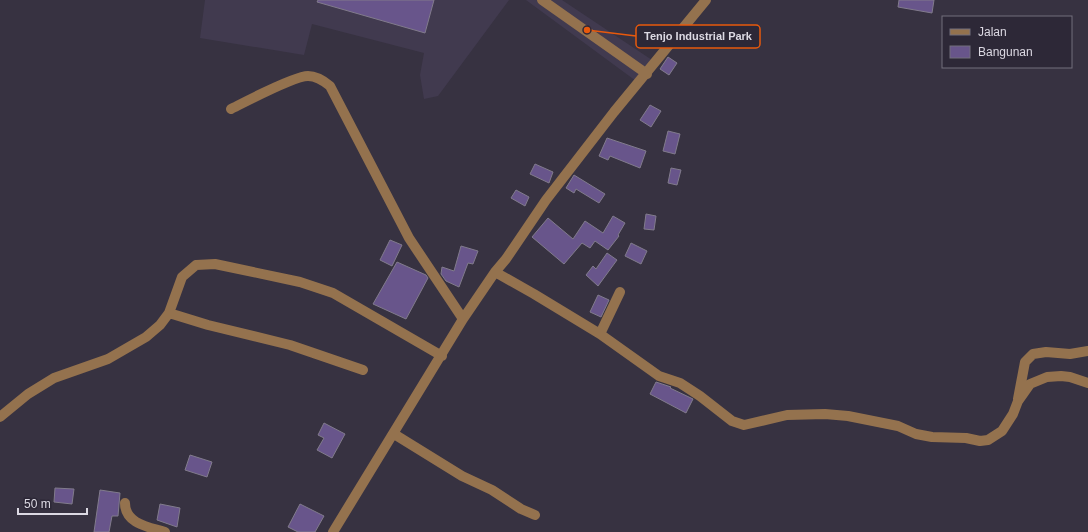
<svg xmlns="http://www.w3.org/2000/svg" width="1088" height="532" font-family="Arial,sans-serif">
<style>
.built{fill:#413a4f}
.building{fill:#68558b;stroke:#817b8c}
.lines{fill:none;stroke-linecap:round;stroke-linejoin:round}
.minor{stroke:#94724e;stroke-width:10}
.leader{fill:none;stroke:#e8590c;stroke-width:1.5}
.callout-dot{fill:#e8590c;stroke:#2d2837;stroke-width:1.5}
.callout{fill:#2d2837;stroke:#e8590c;stroke-width:1.5}
.callout-label{font-size:11px;text-anchor:middle;font-weight:bold;fill:#dcd9e3}
</style>
<rect width="100%" height="100%" fill="#373241"/>
<path class="built" d="M205,0H509L438,96L424,99L420,75L424,53L312,24L304,55L200,38Z
M526,0H562L652,60L636,81Z"/>
<path class="building" d="M318,0H434L425,33L317,2Z
M899,0H934L932,13L898,7Z
M668,57L677,63L669,75L660,69Z
M650,105L661,111L651,127L640,120Z
M668,131L680,134L675,154L663,151Z
M607,138L646,151L640,168L610,156L608,160L599,156Z
M535,164L553,172L549,183L530,174Z
M671,168L681,170L677,185L668,183Z
M574,175L605,194L599,203L576,189L574,193L566,188Z
M516,190L529,197L525,206L511,198Z
M646,214L656,216L654,230L644,229Z
M613,216L625,223L618,235L619,236L608,250L595,241L590,248L582,243L564,264L532,237L548,218L573,239L585,221L603,233Z
M390,240L402,245L392,266L380,260Z
M631,243L647,251L641,264L625,256Z
M461,246L478,251L473,264L468,263L459,287L446,281L441,274L442,267L454,271Z
M607,253L617,260L598,286L586,275L593,266L596,269Z
M397,262L426,275L428,278L406,319L373,304Z
M598,295L609,300L601,317L590,312Z
M656,382L671,387L670,388L693,399L686,413L650,394Z
M324,423L345,434L332,458L317,450L324,438L318,435Z
M190,455L212,462L207,477L185,470Z
M55,488L74,489L72,504L54,502Z
M100,490L120,493L118,516H112L109,532H94Z
M160,504L180,508L177,527L157,520Z
M300,504L324,516L315,532H298L288,527Z"/>
<g class="lines">
<path class="minor" d="M542,0L647,74
M231,109C245,102 294,76 308,76C316,76 324,81 330,86L409,238L463,319
M495,272L534,294L600,334L659,376L680,383L700,396L732,421L744,425L787,415L825,414L848,416L898,426L916,434L932,437L966,438L980,441L988,440L1002,431L1013,414L1018,401L1030,384L1047,377L1061,376L1070,377L1088,383
M169,313L208,325L290,345L363,370
M600,334L620,292
M1018,399L1025,362L1033,354L1046,352L1070,354L1088,351
M0,417L28,394L54,378L108,359L146,337L160,325L169,313L182,277L196,265L215,264L300,282L333,293L442,356
M394,434L462,476L492,490L521,509L535,515
M125,503C125,524 149,527 165,532
M333,532L463,319L495,272L506,259L546,200L614,112L706,0"/>
</g>
<path class="leader" d="M587 30L636 36"/>
<circle class="callout-dot" cx="587" cy="30" r="4"/>
<rect class="callout" x="636" y="25" width="124" height="23" rx="4"/>
<g class="callout-label">
<text x="698" y="40">Tenjo Industrial Park</text>
</g>
<rect x="942" y="16" width="130" height="52" fill="#2d2837" stroke="#736f7c"/>
<rect x="950" y="29" width="20" height="6" fill="#94724e" stroke="#736f7c"/>
<text x="978" y="36" font-size="12" fill="#dcd9e3">Jalan</text>
<rect x="950" y="46" width="20" height="12" fill="#68558b" stroke="#736f7c"/>
<text x="978" y="56" font-size="12" fill="#dcd9e3">Bangunan</text>
<path d="M18 508v6h69v-6" fill="none" stroke="#dcd9e3" stroke-width="2"/>
<text x="24" y="508" font-size="12" fill="#dcd9e3" stroke="#2d2837" stroke-width="3" paint-order="stroke">50 m</text>
</svg>
